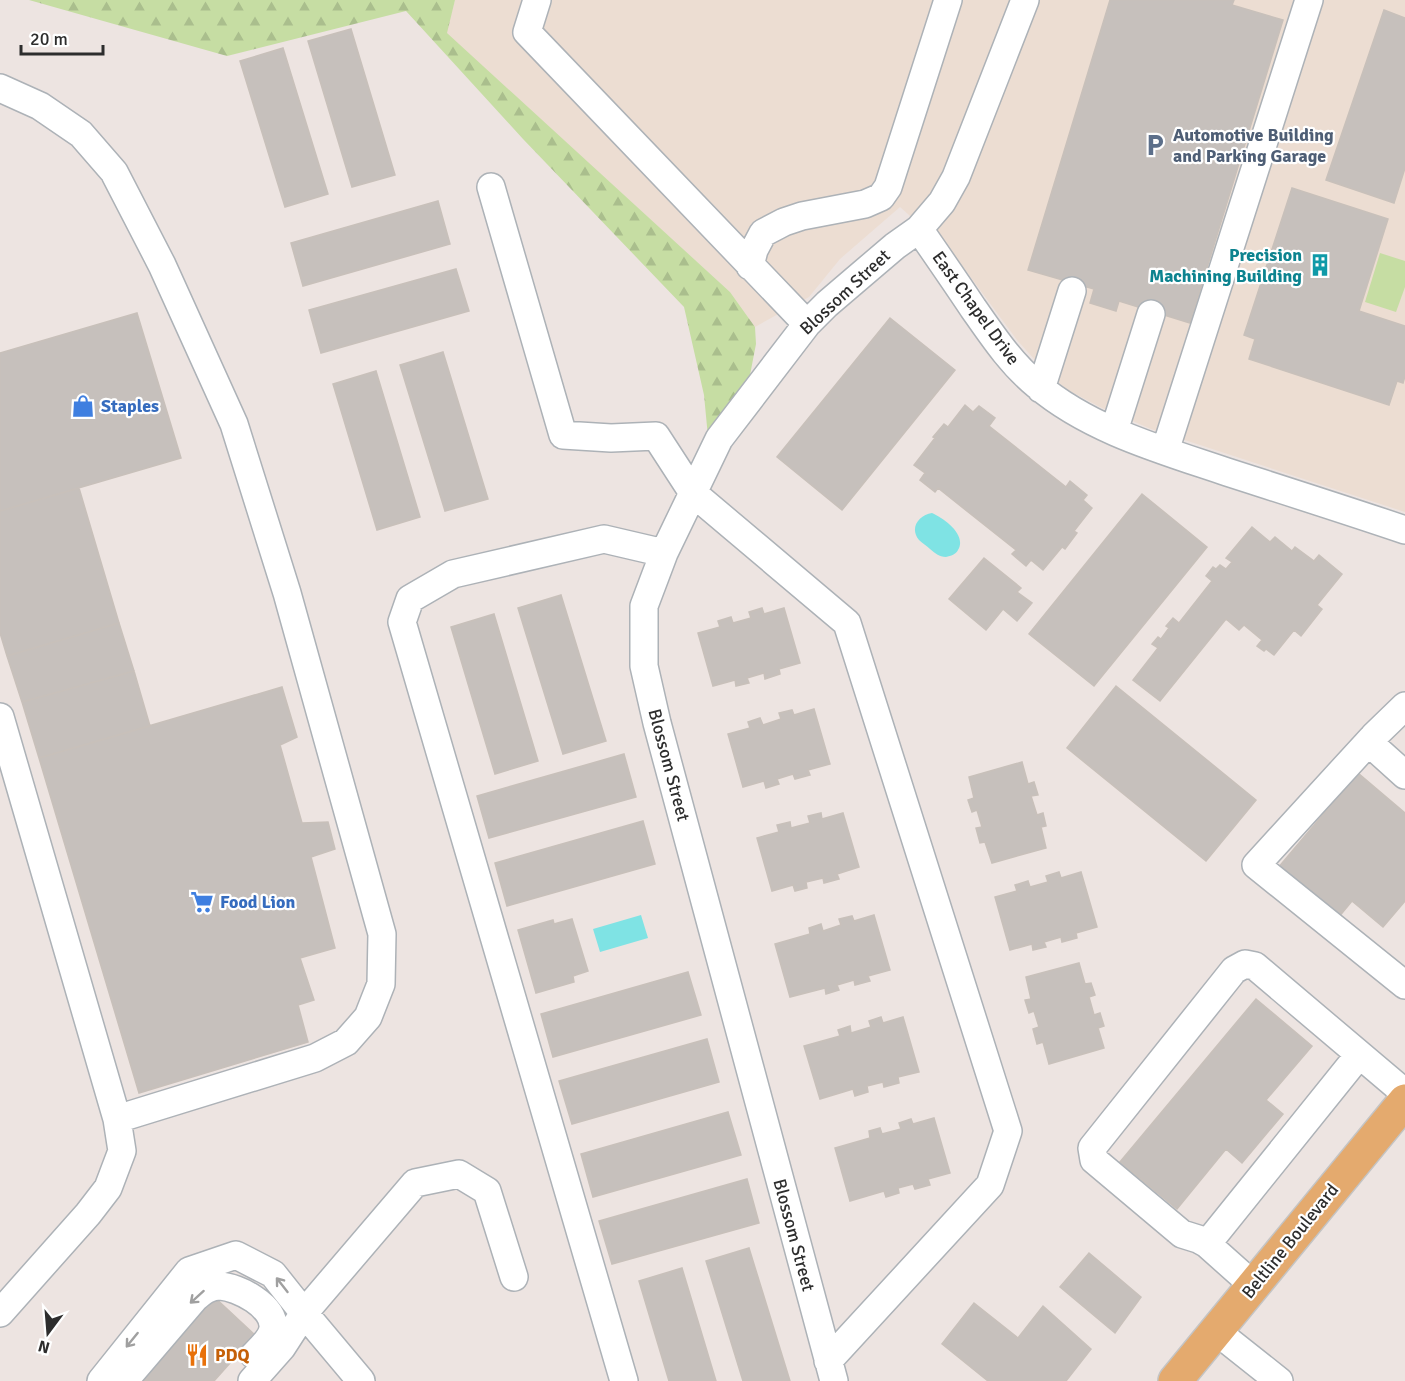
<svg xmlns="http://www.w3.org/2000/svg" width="1405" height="1381" font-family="Signika,sans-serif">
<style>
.education{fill:#ecddd2}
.grass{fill:#c6dda3}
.forest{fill:url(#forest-firs)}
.water{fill:#7fe3e4}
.building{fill:#c6c0bc;stroke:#c8c0ba;stroke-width:1.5}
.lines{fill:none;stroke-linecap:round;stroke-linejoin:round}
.minor-casing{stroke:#adb2b7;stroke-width:30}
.major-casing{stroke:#c4c4c4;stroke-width:36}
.minor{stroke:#fff;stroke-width:27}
.major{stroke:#e4aa6e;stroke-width:33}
.oneway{stroke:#a0a0a0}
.labels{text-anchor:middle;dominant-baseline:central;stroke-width:4.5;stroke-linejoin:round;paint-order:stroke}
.service-label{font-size:18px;font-weight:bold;fill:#4e5e75;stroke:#fff;text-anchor:start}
.culture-label{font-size:18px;font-weight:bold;fill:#0d838f;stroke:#fff;text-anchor:end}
.street-label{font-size:18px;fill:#2d2d2d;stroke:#fff}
.shop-label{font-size:18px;font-weight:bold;fill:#366cbe;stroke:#fff;text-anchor:start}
.food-label{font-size:18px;font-weight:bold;fill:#c56008;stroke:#fff;text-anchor:start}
</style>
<defs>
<pattern id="forest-firs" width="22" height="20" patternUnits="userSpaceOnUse" patternTransform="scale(1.5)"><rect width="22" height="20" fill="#c6dda3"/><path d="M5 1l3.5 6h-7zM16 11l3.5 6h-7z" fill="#aabe8d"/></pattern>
</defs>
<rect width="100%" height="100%" fill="#ede4e1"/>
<path class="education" d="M455,0H1405V512L1151,429L1100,407L1066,389L1034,359L1017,340L955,256L900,207L840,259L809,297L755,327L730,292L446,33Z"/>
<path class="grass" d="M1380,253L1405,261V287L1396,312L1365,302Z"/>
<path class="forest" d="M29,0H455L447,33L730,292L755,327L756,344L750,375L708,437L704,395L684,307L523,139L406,11L227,56Z"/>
<path class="water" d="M932,513C945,519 967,535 958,550C956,554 951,556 946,557C939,557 935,553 930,549C927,546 922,543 919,540C909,528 919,515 932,513Z
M641,915L648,938L600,952L593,929Z"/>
<path class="building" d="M1110,0H1234L1232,5L1283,20L1190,323L1119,301L1116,311L1090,303L1094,289L1028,270Z
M1384,10L1405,18V168L1394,203L1326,180Z
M351,29L395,175L352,187L308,41Z
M283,48L328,194L285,207L240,61Z
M1292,188L1388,219L1359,311L1405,326V376L1403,383L1397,381L1389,405L1249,359L1255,339L1244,335Z
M438,201L450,244L303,286L291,243Z
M456,269L469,311L321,353L309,310Z
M137,313L181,458L0,511V353Z
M890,318L955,370L842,510L777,457Z
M443,352L488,499L445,511L400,365Z
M376,371L420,517L377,530L333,384Z
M965,405L973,412L979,406L995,418L989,426L1066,487L1070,481L1087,495L1083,500L1092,508L1074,531L1077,533L1065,549L1062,547L1043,570L1031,560L1026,566L1012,554L1016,550L938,488L935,492L920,480L925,473L914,465L935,438L933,437L944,424L948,427Z
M79,488L119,623L7,656L0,633V511Z
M1142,494L1207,547L1094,686L1029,634Z
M1252,527L1270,542L1275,537L1292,551L1295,547L1314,561L1319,555L1342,574L1317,605L1322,609L1301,636L1294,630L1274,655L1266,649L1264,651L1257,646L1262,640L1244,625L1239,630L1226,619L1160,701L1133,680L1158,648L1152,644L1158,637L1161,639L1169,628L1166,626L1173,618L1179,623L1212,581L1206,576L1213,567L1216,569L1220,565L1226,569L1232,562L1226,558Z
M984,558L1021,588L1017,592L1032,603L1017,621L1003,609L986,630L949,599Z
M561,595L606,741L563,754L518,608Z
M762,608L764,614L784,608L800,663L779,669L780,674L765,679L764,673L747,678L749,683L736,686L735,680L713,686L698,633L720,627L718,621L731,617L733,623L751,618L749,612Z
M494,614L538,761L495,774L451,627Z
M119,623L134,671L22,702L7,656Z
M134,671L150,726L39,758L22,702Z
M1116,686L1256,800L1206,861L1067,748Z
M282,687L297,737L280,745L302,823L328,822L335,849L311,857L335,948L300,958L314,1000L298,1005L308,1042L139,1093L39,758Z
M814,709L830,764L808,770L810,775L795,779L793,774L777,779L779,784L766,788L764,781L743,787L728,734L750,728L748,722L760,718L763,725L781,719L779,713L792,710L794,715Z
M624,754L636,797L489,838L477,796Z
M1022,762L1028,784L1034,782L1038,795L1031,796L1037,815L1043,813L1046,826L1041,827L1046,848L992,863L985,842L980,843L976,828L982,827L977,810L972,812L968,800L974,798L969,777Z
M1358,773L1405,813V901L1383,927L1352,901L1338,918L1278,868Z
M821,813L822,819L843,813L859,867L837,874L839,879L824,883L823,878L806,882L807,888L795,891L793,885L772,891L757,838L779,832L777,825L790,822L791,828L810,823L808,816Z
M643,821L655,864L507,906L495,863Z
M1059,872L1061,878L1081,872L1097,927L1076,933L1077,938L1062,942L1061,937L1044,942L1046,947L1033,950L1032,944L1010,950L995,897L1017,891L1015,885L1028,881L1030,887L1048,882L1046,876Z
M874,915L890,970L868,976L870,981L855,985L854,980L837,985L839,990L826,994L825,988L790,997L775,944L810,934L809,928L821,924L823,931L841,925L839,919L852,916L854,921Z
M572,919L588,971L573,976L574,982L536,993L518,930L553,920L554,924Z
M1079,963L1085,984L1091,983L1095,995L1089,997L1094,1015L1100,1013L1104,1026L1098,1028L1104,1048L1049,1064L1043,1042L1037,1044L1033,1029L1039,1027L1034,1011L1029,1013L1025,1000L1031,999L1026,977Z
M688,972L701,1015L553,1057L541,1014Z
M1256,999L1312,1046L1266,1100L1283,1114L1242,1163L1226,1149L1177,1209L1120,1162Z
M881,1017L883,1023L903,1017L919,1072L898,1077L899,1083L884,1087L883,1082L867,1086L868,1092L855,1096L853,1089L820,1099L804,1046L840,1036L838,1030L850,1026L851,1033L871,1027L869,1021Z
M707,1039L719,1082L572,1124L559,1081Z
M728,1112L741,1155L593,1197L581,1154Z
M934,1118L950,1173L928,1179L930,1185L915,1189L913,1184L898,1188L899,1193L886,1197L884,1191L850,1201L835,1148L870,1138L869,1131L880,1128L882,1134L901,1129L899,1123L911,1119L913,1124Z
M747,1179L759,1223L612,1264L599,1221Z
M749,1248L790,1381H743L706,1261Z
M1089,1253L1141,1297L1115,1333L1060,1287Z
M682,1268L716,1381H669L639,1281Z
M211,1294L255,1335L214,1381H144L138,1376Z
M974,1303L1018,1338L1043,1306L1091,1349L1066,1381H988L942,1344Z"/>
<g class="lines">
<g class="minor-casing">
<path id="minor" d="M537,0L527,32L807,324
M1025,0L956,177L942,202L919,229C937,255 955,281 973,308C992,335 1011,364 1037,385C1090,430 1162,450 1227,472C1286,491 1346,510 1405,530
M0,88L40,106L81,134L114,172L162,265L234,424L287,593L382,934L381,984L368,1017L346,1042L315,1058L117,1119L122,1151L108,1188L88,1214L0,1313
M491,187L563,435L611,438L656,436L693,493L847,623L1008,1131L990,1185L828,1361
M750,266L754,250L763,233L784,222L802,216L865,204L881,197L888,187L948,0
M1041,389L1072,291
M1114,431L1151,314
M1165,451L1309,0
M1405,706L1374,736L1375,748L1405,775
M0,717L117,1119
M1374,736L1256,865L1405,985
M1207,1244L1359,1055
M1253,1285L1207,1244L1198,1239L1182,1234L1094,1160L1092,1148L1234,970L1245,964L1255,966L1405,1093
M1216,1331L1279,1381
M101,1381L189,1271L236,1255L273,1274L304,1313L282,1347L252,1381
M124,1381L195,1298C202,1292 209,1286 220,1286C238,1287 275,1306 273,1328C272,1338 261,1348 254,1355
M361,1381L304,1313L415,1183L459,1174L487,1191L514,1277
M624,1381L402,622L410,599L453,574L604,539L664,553
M834,1381L657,723L644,666V606L664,553L719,439L807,324L827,304L868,269L895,246L919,229"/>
</g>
<g class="major-casing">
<path id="major" d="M1175,1381L1405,1101"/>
</g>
<use href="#minor" class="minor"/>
<use href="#major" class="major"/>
</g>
<defs><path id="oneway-shaft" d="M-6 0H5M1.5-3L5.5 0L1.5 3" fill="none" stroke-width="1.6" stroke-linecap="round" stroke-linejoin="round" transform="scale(1.5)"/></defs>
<g class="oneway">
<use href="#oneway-shaft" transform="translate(282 1285) rotate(-128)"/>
<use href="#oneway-shaft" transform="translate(197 1297) rotate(138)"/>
<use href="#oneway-shaft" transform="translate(132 1340) rotate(129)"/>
</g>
<defs>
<g id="parking-bare" transform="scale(1.8)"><path d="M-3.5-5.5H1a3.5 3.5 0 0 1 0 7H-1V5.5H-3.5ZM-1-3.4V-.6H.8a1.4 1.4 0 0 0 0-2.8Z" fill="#5c6f8a" stroke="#fff" stroke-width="2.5" paint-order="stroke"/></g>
<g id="building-bare" transform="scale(1.8)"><path d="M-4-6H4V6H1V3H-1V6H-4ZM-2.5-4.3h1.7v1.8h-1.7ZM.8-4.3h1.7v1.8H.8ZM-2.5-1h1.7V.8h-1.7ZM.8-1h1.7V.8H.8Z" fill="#0f9aa8" stroke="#fff" stroke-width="2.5" paint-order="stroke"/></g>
<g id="shop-bare" transform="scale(1.8)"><path d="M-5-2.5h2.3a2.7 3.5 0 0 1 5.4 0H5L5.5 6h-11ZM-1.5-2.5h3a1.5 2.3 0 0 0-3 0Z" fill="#3f7fe0" stroke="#fff" stroke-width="2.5" paint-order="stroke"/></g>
<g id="supermarket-bare" transform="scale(1.8)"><path d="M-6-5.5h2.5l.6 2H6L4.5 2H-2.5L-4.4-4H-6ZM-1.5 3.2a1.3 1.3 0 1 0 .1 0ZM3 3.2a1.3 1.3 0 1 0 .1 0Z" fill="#3f7fe0" stroke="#fff" stroke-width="2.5" paint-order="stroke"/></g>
<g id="restaurant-bare" transform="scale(1.8)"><path d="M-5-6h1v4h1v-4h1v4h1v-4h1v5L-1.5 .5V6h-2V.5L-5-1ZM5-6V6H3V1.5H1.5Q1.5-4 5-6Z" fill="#e8710a" stroke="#fff" stroke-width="2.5" paint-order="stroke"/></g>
</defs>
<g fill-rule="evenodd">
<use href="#parking-bare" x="1155" y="145"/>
<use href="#building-bare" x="1320" y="265"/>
<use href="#shop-bare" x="83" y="406"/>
<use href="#supermarket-bare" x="202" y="902"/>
<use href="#restaurant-bare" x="197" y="1355"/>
</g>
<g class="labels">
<g class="service-label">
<text x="1173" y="135">Automotive Building<tspan x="1173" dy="21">and Parking Garage</tspan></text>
</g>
<g class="culture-label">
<text x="1302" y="255">Precision<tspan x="1302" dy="21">Machining Building</tspan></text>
</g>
<g class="street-label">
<text transform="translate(845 292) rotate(-43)">Blossom Street</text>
<text transform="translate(976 308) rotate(54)">East Chapel Drive</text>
<text transform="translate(669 765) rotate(75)">Blossom Street</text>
<text transform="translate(794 1235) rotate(75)">Blossom Street</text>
<text transform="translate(1290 1241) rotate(-51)">Beltline Boulevard</text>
</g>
<g class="shop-label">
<text x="101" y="406">Staples</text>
<text x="220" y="902">Food Lion</text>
</g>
<g class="food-label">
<text x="215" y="1355">PDQ</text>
</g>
</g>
<g transform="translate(48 1333) rotate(196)" stroke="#ffffff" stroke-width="4.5" paint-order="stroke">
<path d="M0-4.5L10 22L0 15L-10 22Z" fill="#2d2d2d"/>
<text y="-9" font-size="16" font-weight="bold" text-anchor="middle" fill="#2d2d2d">N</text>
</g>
<path d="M21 45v9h82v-9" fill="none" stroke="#2d2d2d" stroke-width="3"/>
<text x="30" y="45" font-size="18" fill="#2d2d2d" stroke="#ffffff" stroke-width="4.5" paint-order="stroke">20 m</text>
</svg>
